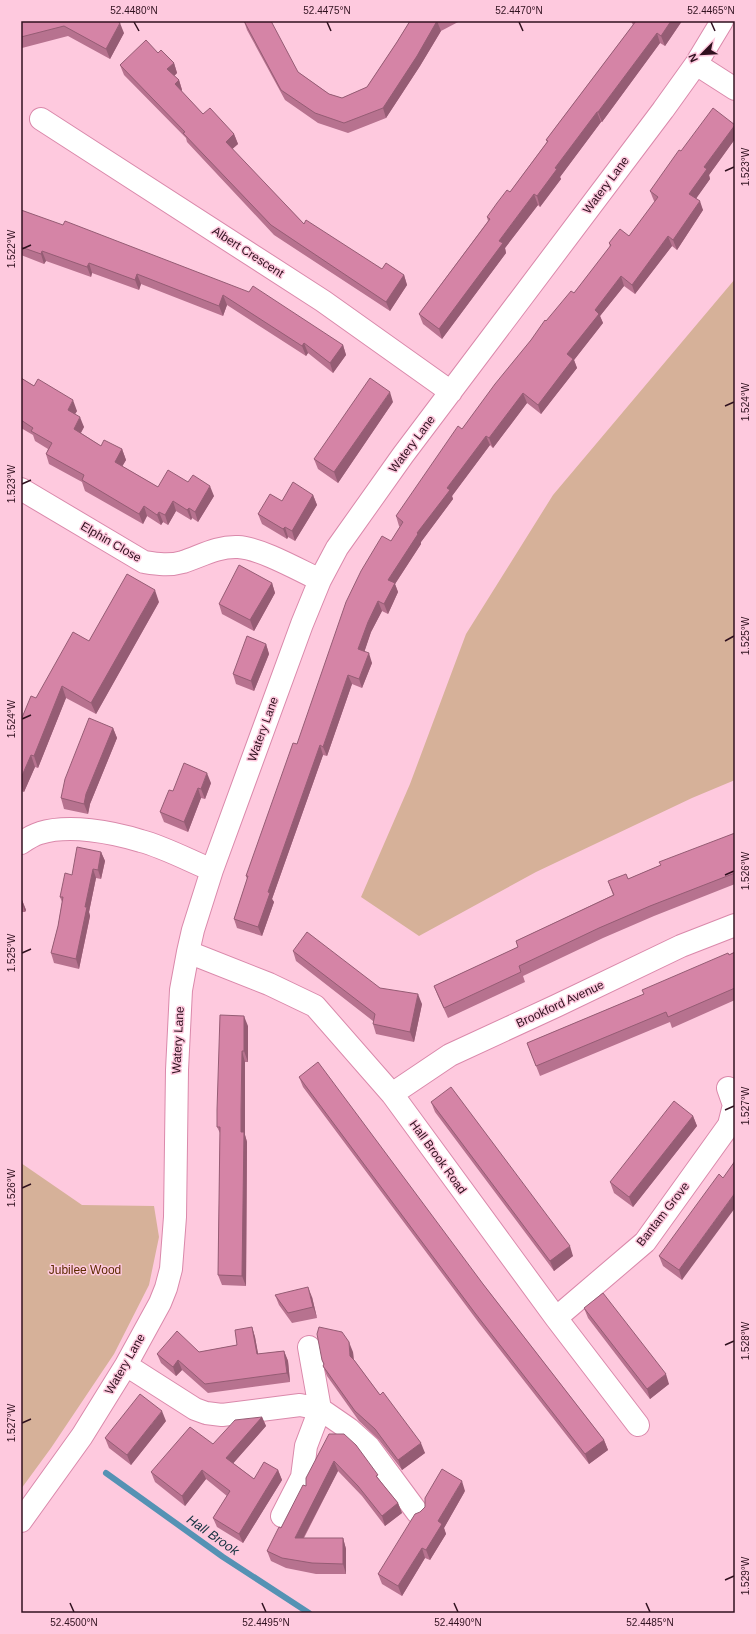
<svg xmlns="http://www.w3.org/2000/svg" width="756" height="1634" font-family="Helvetica,sans-serif">
<style>
.green{fill:#d6b199}
.lines{fill:none;stroke-linecap:round;stroke-linejoin:round}
.stream{stroke:#5592b4;stroke-width:6}
.minor-casing{stroke:#da89ab;stroke-width:24}
.minor{stroke:#fff;stroke-width:22}
.wall{fill:#b7728f}
.shaded-wall{fill:#955c74}
.building{fill:#d584a6;stroke:#955c74}
.ticks{fill:none;stroke:#30111f;stroke-width:1.5}
.labels{text-anchor:middle;dominant-baseline:central;stroke-width:3;stroke-linejoin:round;paint-order:stroke}
.street-label{font-size:12px;fill:#30111f;stroke:#fec9de}
.park-label{font-size:12px;fill:#5c2a00;stroke:#fec9de}
.water-label{font-size:13px;font-style:italic;fill:#13303f;stroke:#fec9de}
.neatline{fill:none;stroke:#30111f;stroke-width:1.5}
.ticks-label{font-size:10px;text-anchor:middle;fill:#30111f}
</style>
<rect width="100%" height="100%" fill="#fec9de"/>
<path class="green" d="M735,279V780L692,798L536,872L419,936L361,897L410,784L466,634L553,495Z
M21,1163L82,1205L154,1206L159,1237L149,1285L114,1354L51,1448L21,1489Z"/>
<g class="lines">
<path class="stream" d="M106,1473L223,1557L309,1613"/>
<g class="minor-casing">
<path id="minor" d="M696,64L735,89
M41,119L323,301L451,392
M21,489L144,562C157,564 169,566 183,562C201,556 218,546 238,547C260,548 299,570 320,580
M21,843C27,839 33,835 40,833C69,824 112,832 141,841C164,847 190,861 212,870
M188,952L269,984L315,1006L392,1094L556,1318L638,1425
M392,1094L450,1055L556,1006L681,946L735,925
M556,1318L645,1242L729,1125L734,1105L728,1088
M126,1365L195,1409L206,1413L222,1415L300,1405L320,1409L349,1429L369,1447L417,1512
M282,1516L302,1477L306,1446L320,1409L309,1347
M21,1521L82,1436L126,1365L160,1303L166,1288L171,1269L175,1217L177,1070L181,990L188,952L193,930L212,870L302,624L320,580L337,548L403,455L663,110L696,64L722,21"/>
</g>
<use href="#minor" class="minor"/>
</g>
<path class="wall" d="M21,21L124,33L110,59L68,36L22,48L21,46Z
M244,21L298,72L329,94L342,98L367,87L397,42L410,21H460L441,31L420,66L386,118L348,133L318,123L285,100L247,30Z
M631,21H682L665,46L660,43L602,122H601L560,177L561,179L540,207L538,205L505,248L506,253L442,339L423,324L419,314L488,221L487,217L510,192L547,142L546,140L633,25Z
M158,53L174,63L177,73L174,76L179,80L182,90L181,91L203,114L234,134L238,144L232,149L304,224L382,269L404,275L407,285L390,311L274,235L187,142L186,138L124,75L120,65Z
M735,125V139L709,175L710,179L696,198L703,210L677,250L672,246L635,294L624,286L600,316L603,323L574,360L577,368L541,414L527,403L493,448L490,445L452,496L453,499L421,542V544L395,584L398,592L388,614L382,611L371,632L364,652L372,663L362,688L352,684L327,756L323,755L272,899L274,902L262,936L237,928L234,919L247,879L246,876L297,744L391,541L400,527L399,526L396,516L462,429L546,321L574,293L610,247L609,243L629,236L655,202L654,201L650,191L681,151Z
M21,210L343,345L346,355L333,373L308,353L306,356L227,305L223,316L141,284L139,290L92,273L91,277L46,261L44,264L21,255Z
M21,378L77,411L75,414L84,427L81,433L101,446L122,449L126,460L122,466L158,487L188,482L214,496L198,522L192,518L191,520L176,511L168,525L163,522L161,525L147,516L143,524L85,491L82,482L49,464L46,454L48,449L35,441L33,435L21,428Z
M393,402L338,483L318,469L314,459Z
M313,495L317,505L295,541L288,537L287,539L262,524L258,514L282,501Z
M272,583L275,593L254,631L222,614L219,604Z
M159,602L96,714L66,698L38,768L35,767L24,792L21,791V720L89,641Z
M266,644L269,654L254,691L236,684L233,674Z
M113,728L117,738L90,804L88,814L64,809L61,798Z
M211,783L205,799L201,798L188,832L164,822L160,812L173,791Z
M735,833V884L654,916L603,938L523,976L525,982L448,1018L438,996L434,986L518,947L516,941L613,895L608,881L628,879Z
M101,852L105,861L101,879L96,878L89,912L90,916L79,969L54,963L51,953L58,926L62,902L60,897L72,875Z
M21,884L22,888V900L26,910L25,912H21Z
M293,951L380,988L422,1004L414,1042L376,1034L373,1024V1021L296,961Z
M735,952V1000L672,1028L670,1022L540,1076L527,1043L644,994Z
M248,1026V1062H245V1135L247,1142L246,1286L222,1285L218,1275L220,1133L217,1127Z
M299,1077L483,1284L604,1440L608,1450L589,1464L479,1323L303,1087Z
M431,1102L573,1256L554,1271L435,1112Z
M693,1116L697,1126L633,1207L614,1193L610,1182Z
M723,1178L682,1280L663,1266L659,1256Z
M275,1295L312,1297L317,1318L292,1323L279,1305Z
M584,1308L669,1384L650,1399L588,1318Z
M252,1327L255,1337L258,1354L284,1351L288,1361L290,1382L208,1393L182,1370L176,1376L161,1363L157,1354L199,1352L237,1345Z
M353,1352L354,1360L380,1395L425,1453L402,1470L379,1440L359,1421L327,1376L323,1366L324,1365L322,1360Z
M262,1417L266,1426L233,1463L254,1479L278,1470L282,1480L243,1543L217,1527L213,1518L227,1496L206,1479L185,1506L155,1482L151,1472L213,1444Z
M166,1421L131,1465L109,1448L105,1438Z
M356,1445L380,1481L398,1503L402,1513L385,1526L362,1496L338,1471L304,1538H343L346,1549V1574H316L286,1568L271,1561L267,1551L306,1486V1478Z
M465,1491L444,1528L446,1534L430,1560L425,1558L402,1596L382,1584L378,1574Z"/>
<path class="shaded-wall" d="M437,21L441,31L420,66L386,118L383,108Z
M671,21H682L665,46L661,36Z
M120,23L124,33L110,59L106,49Z
M657,33L660,43L602,122L598,112Z
M174,63L177,73L171,79L167,69Z
M179,80L182,90L179,94L175,84Z
M597,112L601,122L560,177L561,179L540,207L537,196L555,168Z
M735,125V139L709,175L710,179L693,203L689,194L704,167Z
M234,134L238,144L229,152L226,142Z
M534,194L538,205L505,248L506,253L442,339L439,329L499,241Z
M700,201L703,210L677,250L673,240Z
M668,236L672,246L635,294L632,285Z
M42,251L46,261L44,264L41,254Z
M89,263L92,273L91,277L87,267Z
M137,274L141,284L139,290L135,280Z
M404,275L407,285L390,311L386,302Z
M621,276L624,286L600,316L603,323L574,360L577,368L541,414L538,405L567,354L595,310Z
M223,295L227,305L223,316L219,306Z
M304,343L308,353L306,356L302,346Z
M343,345L346,355L333,373L330,363Z
M390,392L393,402L338,483L334,472Z
M523,393L527,403L493,448L489,438Z
M73,400L77,411L71,420L68,410Z
M80,417L84,427L77,439L74,429Z
M486,436L490,445L452,496L453,499L421,542V544L395,584L398,592L388,614L384,604L388,580L417,533L447,488Z
M122,449L126,460L119,472L115,462Z
M210,486L214,496L198,522L195,512Z
M313,495L317,505L295,541L292,531Z
M173,501L176,511L168,525L165,515Z
M144,506L147,516L143,524L139,514Z
M189,508L192,518L191,520L187,510Z
M159,512L163,522L161,525L157,515Z
M285,527L288,537L287,539L283,529Z
M272,583L275,593L254,631L250,620Z
M155,590L159,602L96,714L91,703Z
M378,601L382,611L371,632L362,659L358,649L368,622Z
M266,644L269,654L254,691L251,681Z
M369,653L372,663L362,688L359,679Z
M348,675L352,684L327,756L323,747Z
M62,686L66,698L38,768L34,756Z
M113,728L117,738L90,804L88,814L84,804L86,794Z
M320,745L323,755L272,899L274,902L262,936L258,927L268,892Z
M31,755L35,767L24,792L21,784V778Z
M207,773L211,783L205,799L201,789Z
M198,788L201,798L188,832L184,822Z
M101,852L105,861L101,879L98,870Z
M93,869L96,878L89,912L90,916L79,969L76,959L85,907Z
M21,884L22,888V903H21Z
M22,900L26,910L25,912L22,903Z
M418,994L422,1004L414,1042L410,1032Z
M244,1016L248,1026V1062L244,1051Z
M242,1051L245,1062V1135L247,1142L246,1286L242,1276L241,1132Z
M693,1116L697,1126L633,1207L629,1197Z
M735,1193V1208L682,1280L679,1270Z
M570,1246L573,1256L554,1271L550,1261Z
M308,1287L312,1297L317,1318L313,1307Z
M252,1327L255,1337L260,1364L257,1354Z
M349,1342L353,1352L354,1366L350,1356Z
M284,1351L288,1361L290,1382L287,1373Z
M178,1360L182,1370L176,1376L173,1367Z
M666,1374L669,1384L650,1399L647,1389Z
M162,1411L166,1421L131,1465L127,1455Z
M262,1417L266,1426L230,1467L226,1458Z
M604,1440L608,1450L589,1464L585,1454Z
M421,1443L425,1453L402,1470L398,1460Z
M334,1461L338,1471L298,1548L295,1538Z
M202,1470L206,1479L185,1506L182,1496Z
M278,1470L282,1480L243,1543L239,1534Z
M462,1481L465,1491L444,1528L446,1534L430,1560L426,1550L438,1521Z
M398,1503L402,1513L385,1526L382,1516Z
M343,1538L346,1549V1574L343,1564Z
M422,1548L425,1558L402,1596L398,1586Z"/>
<path class="building" d="M21,21H117L120,23L106,49L64,26L21,37Z
M244,21H271L298,72L329,94L342,98L367,87L397,42L410,21H437L417,56L383,108L344,123L315,113L281,90Z
M636,21H671L661,36L657,33L598,112H597L555,168L557,169L537,196L534,194L499,241L503,243L439,329L419,314L490,219L487,217L497,203L507,190L510,192L548,141L546,140Z
M146,40L158,53L161,50L174,63L167,69L179,80L175,84L203,114L210,108L234,134L226,142L304,224L306,220L382,269L386,263L404,275L386,302L271,225L183,133L185,132L120,65Z
M713,108L735,125L704,167L707,169L689,194L700,201L673,240L668,236L632,285L621,276L595,310L599,314L567,354L573,359L538,405L523,393L489,438L486,436L447,488L450,490L417,533L418,534L388,580L395,583L384,604L378,601L368,622L358,649L369,653L359,679L348,675L323,747L320,745L268,892L270,893L258,927L234,919L248,876H246L293,743L297,744L346,602L361,571L382,536L391,541L403,522L396,516L458,426L462,429L495,384L531,340L545,320L546,321L571,291L574,293L611,245L609,243L620,229L629,236L658,197L650,191L679,150L681,151Z
M21,210L63,225L65,221L249,292L253,286L343,345L330,363L304,343L302,346L223,295L219,306L137,274L135,280L89,263L87,267L42,251L41,254L21,247Z
M21,378L34,386L38,379L73,400L68,410L80,417L74,429L101,446L104,440L122,449L115,462L158,487L168,470L188,482L193,475L210,486L195,512L189,508L187,510L173,501L165,515L159,512L157,515L144,506L139,514L82,480L84,475L46,454L52,443L31,431L33,428L21,420Z
M370,378L390,392L334,472L314,459Z
M293,482L313,495L292,531L285,527L283,529L258,514L270,494L282,501Z
M239,565L272,583L250,620L219,604Z
M127,574L155,590L91,703L62,686L34,756L31,755L21,778V720L31,696L36,698L73,632L89,641Z
M247,636L266,644L251,681L233,674Z
M89,718L113,728L86,794L84,804L61,798L65,779Z
M184,763L207,773L201,789L198,788L184,822L160,812L169,790L173,791Z
M735,833V873L650,906L599,928L519,966L521,972L444,1008L434,986L518,947L516,941L614,895L608,881L626,874L628,879L661,865L659,862Z
M77,847L101,852L98,870L93,869L85,907H87L76,959L51,953L58,926L63,897H60L65,873L72,875Z
M307,932L380,988L418,994L410,1032L373,1024L375,1014L293,951Z
M735,952V988L668,1017L666,1012L536,1066L527,1043L644,994L642,990L728,953L729,955Z
M220,1015L244,1016V1051H242L241,1110V1132H244L242,1276L218,1275L220,1127H217V1110Z
M318,1062L483,1284L604,1440L585,1454L475,1313L299,1077Z
M451,1087L570,1246L550,1261L431,1102Z
M674,1101L693,1116L629,1197L610,1182Z
M735,1161V1193L679,1270L659,1256L719,1174L723,1178Z
M308,1287L313,1307L288,1313L275,1295Z
M603,1293L666,1374L647,1389L584,1308Z
M252,1327L257,1354L284,1351L287,1373L205,1384L178,1360L173,1367L157,1354L177,1331L199,1352L237,1345L235,1330Z
M319,1327L342,1332L349,1342L350,1356L354,1360L380,1395L383,1392L421,1443L398,1460L375,1429L355,1411L323,1366L324,1364L322,1360L317,1334Z
M140,1394L162,1411L127,1455L105,1438Z
M262,1417L226,1458L254,1479L264,1462L278,1470L239,1534L213,1518L230,1491L202,1470L182,1496L151,1472L190,1427L213,1444L235,1420Z
M329,1434H344L356,1445L378,1475L376,1476L398,1503L382,1516L358,1486L334,1461L295,1538H343V1564L312,1563L282,1558L267,1551L279,1527L281,1528L303,1485L306,1486V1478Z
M442,1469L462,1481L438,1521L442,1524L426,1550L422,1548L398,1586L378,1574L415,1514L420,1512L425,1507V1498Z"/>
<path class="ticks" d="M134,22L139,31M327,22L331,31M519,22L523,31M711,22L715,31M725,171L734,167M22,249L31,245M725,406L734,402M22,484L31,480M725,641L734,636M22,719L31,715M725,875L734,871M22,953L31,949M725,1110L734,1106M22,1188L31,1184M725,1345L734,1341M22,1423L31,1419M725,1580L734,1576M70,1603L74,1612M262,1603L266,1612M454,1603L458,1612M646,1603L650,1612"/>
<g class="labels">
<g class="street-label">
<text transform="translate(606 185) rotate(-53)">Watery Lane</text>
<text transform="translate(248 252) rotate(33)">Albert Crescent</text>
<text transform="translate(412 444) rotate(-53)">Watery Lane</text>
<text transform="translate(111 542) rotate(30)">Elphin Close</text>
<text transform="translate(263 729) rotate(-70)">Watery Lane</text>
<text transform="translate(560 1004) rotate(-25)">Brookford Avenue</text>
<text transform="translate(178 1040) rotate(-87)">Watery Lane</text>
<text transform="translate(438 1157) rotate(54)">Hall Brook Road</text>
<text transform="translate(663 1214) rotate(-52)">Bantam Grove</text>
<text transform="translate(125 1364) rotate(-60)">Watery Lane</text>
</g>
<g class="park-label">
<text x="85" y="1270">Jubilee Wood</text>
</g>
<g class="water-label">
<text transform="translate(213 1535) rotate(35)">Hall Brook</text>
</g>
</g>
<rect width="756" height="1634" fill="none" stroke="#fec9de" stroke-width="44"/>
<g transform="translate(702 54) rotate(246)" stroke="#fec9de" stroke-width="3" paint-order="stroke">
<path d="M0-3L7 15L0 10L-7 15Z" fill="#30111f"/>
<text y="-6" font-size="11" font-weight="bold" text-anchor="middle" fill="#30111f">N</text>
</g>
<rect x="22" y="22" width="712" height="1590" class="neatline"/>
<g class="ticks-label">
<text x="134" y="14">52.4480°N</text>
<text x="327" y="14">52.4475°N</text>
<text x="519" y="14">52.4470°N</text>
<text x="711" y="14">52.4465°N</text>
<text transform="translate(745 167) rotate(-90)" y="4">1.523°W</text>
<text transform="translate(11 249) rotate(-90)" y="4">1.522°W</text>
<text transform="translate(745 402) rotate(-90)" y="4">1.524°W</text>
<text transform="translate(11 484) rotate(-90)" y="4">1.523°W</text>
<text transform="translate(745 636) rotate(-90)" y="4">1.525°W</text>
<text transform="translate(11 719) rotate(-90)" y="4">1.524°W</text>
<text transform="translate(745 871) rotate(-90)" y="4">1.526°W</text>
<text transform="translate(11 953) rotate(-90)" y="4">1.525°W</text>
<text transform="translate(745 1106) rotate(-90)" y="4">1.527°W</text>
<text transform="translate(11 1188) rotate(-90)" y="4">1.526°W</text>
<text transform="translate(745 1341) rotate(-90)" y="4">1.528°W</text>
<text transform="translate(11 1423) rotate(-90)" y="4">1.527°W</text>
<text transform="translate(745 1576) rotate(-90)" y="4">1.529°W</text>
<text x="74" y="1626">52.4500°N</text>
<text x="266" y="1626">52.4495°N</text>
<text x="458" y="1626">52.4490°N</text>
<text x="650" y="1626">52.4485°N</text>
</g>
</svg>
